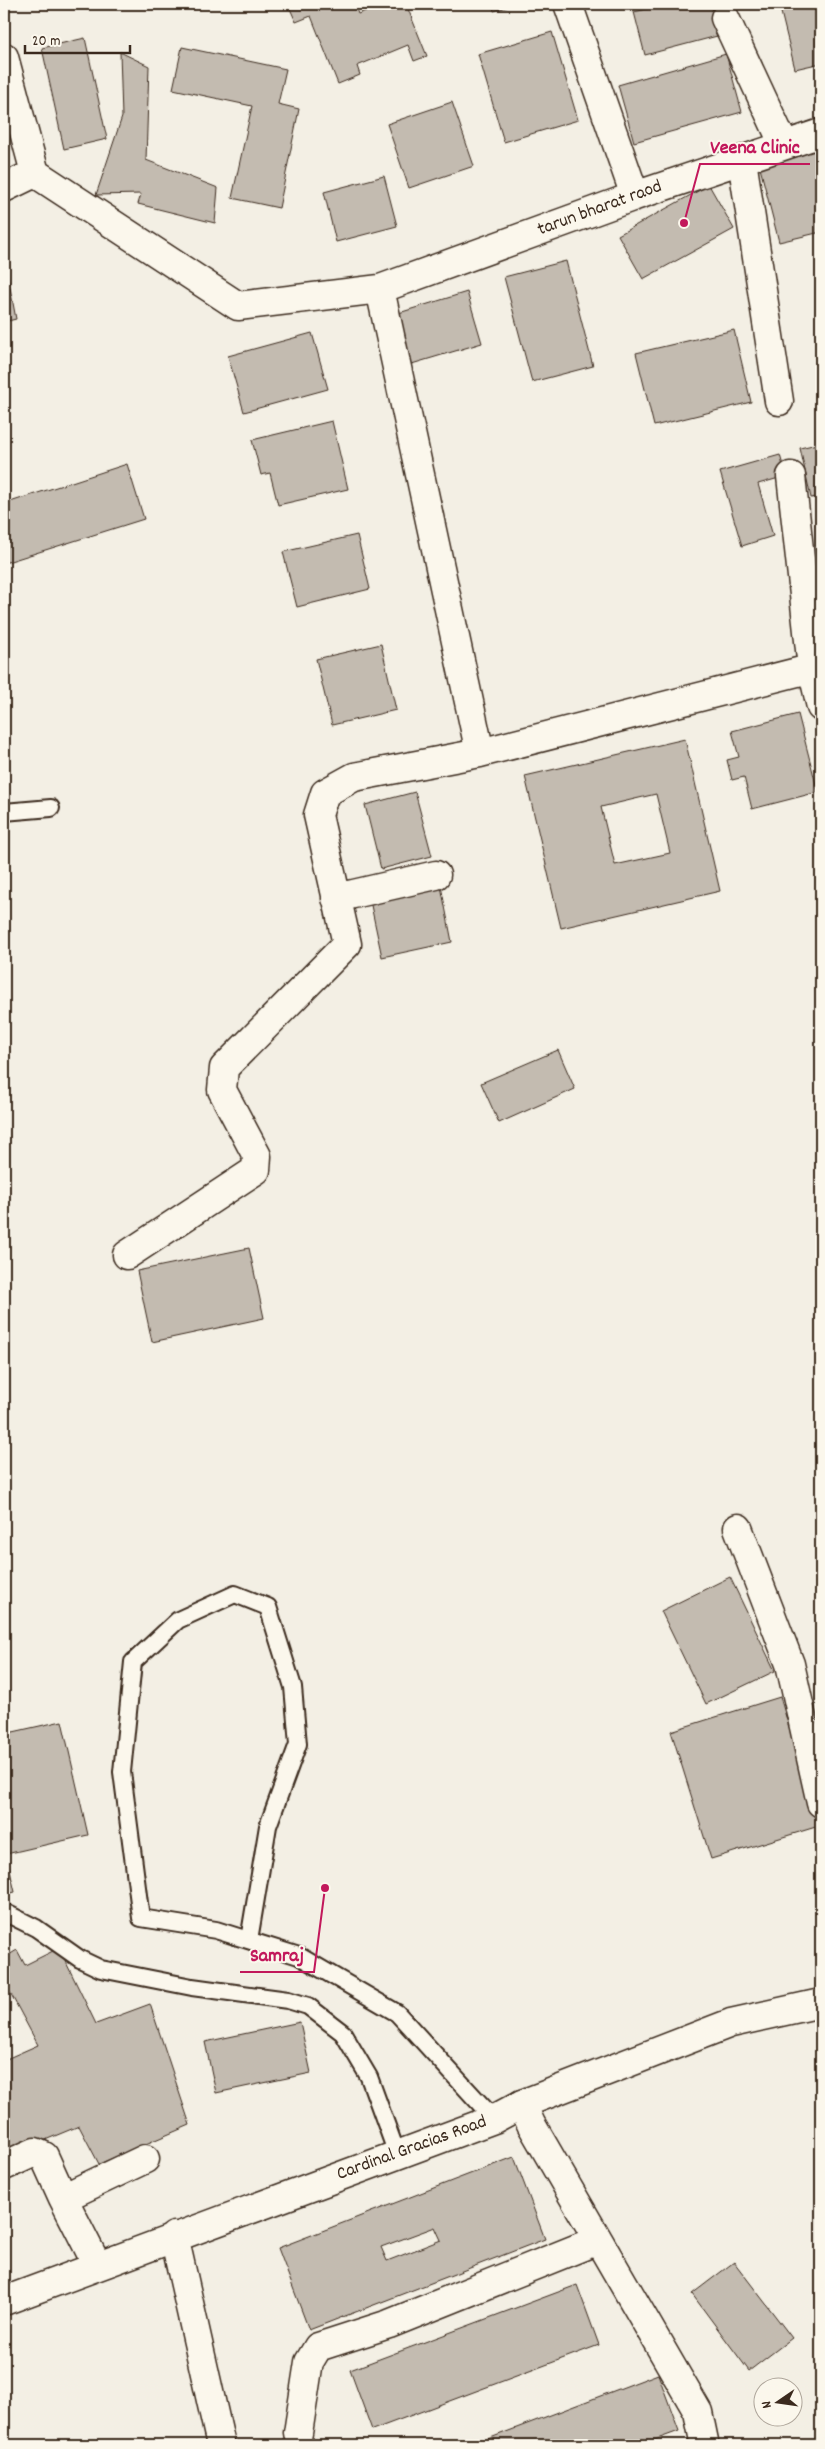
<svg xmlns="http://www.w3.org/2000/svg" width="825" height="2449" font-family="Dekko,sans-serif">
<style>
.building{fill:#c3bbb0;stroke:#3b2a1e;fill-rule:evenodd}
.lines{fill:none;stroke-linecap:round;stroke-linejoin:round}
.service-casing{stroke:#3b2a1e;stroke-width:20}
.minor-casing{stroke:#3b2a1e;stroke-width:31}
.tertiary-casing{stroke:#3b2a1e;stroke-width:31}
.service{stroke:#fbf7ec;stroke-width:16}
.minor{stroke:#fbf7ec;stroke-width:28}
.tertiary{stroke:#fbf7ec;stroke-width:28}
.labels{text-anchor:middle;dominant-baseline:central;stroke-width:4;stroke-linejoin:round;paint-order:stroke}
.street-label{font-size:19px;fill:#3b2a1e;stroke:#fbf7ec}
.leader{fill:none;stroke:#c2185b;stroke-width:2}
.callout-dot{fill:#c2185b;stroke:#fbf7ec;stroke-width:2}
.callout-label{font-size:20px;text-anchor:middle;font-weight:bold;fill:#c2185b;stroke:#fbf7ec;stroke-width:4;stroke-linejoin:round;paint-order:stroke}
</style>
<rect width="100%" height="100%" fill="#f3efe4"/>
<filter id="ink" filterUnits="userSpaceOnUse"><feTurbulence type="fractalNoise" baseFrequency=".02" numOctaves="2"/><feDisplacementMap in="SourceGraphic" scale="10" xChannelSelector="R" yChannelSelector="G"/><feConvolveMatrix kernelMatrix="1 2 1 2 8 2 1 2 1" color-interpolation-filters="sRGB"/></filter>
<g filter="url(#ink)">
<path class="building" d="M288,4H354L358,14L383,4H406L427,56L414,61L408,45L357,66L360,75L338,84L311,16L296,22Z
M492,4H516L494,11Z
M668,4H712L721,35L645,55L634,12Z
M779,4H821V63L795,69Z
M552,32L578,120L504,142L478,54Z
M85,38L107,139L64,149L42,48Z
M182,47L286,69L278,104L299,109L279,208L232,198L252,106L173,89Z
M120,52L149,66L146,160L218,188L215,223L138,204L141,194L96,195L122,117Z
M726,54L742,112L634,142L618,85Z
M452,102L474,166L409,188L387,124Z
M821,145V232L779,242L758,160Z
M384,176L397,226L336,242L324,192Z
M709,185L734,229L643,279L618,235Z
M4,256L16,319L4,322Z
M566,261L593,366L532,382L504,277Z
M467,292L482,343L405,366L389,316Z
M734,330L751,402L654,426L636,353Z
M312,333L328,389L244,412L228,356Z
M332,421L348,489L278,505L270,473L261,475L252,440Z
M821,443V496L811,498L800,448Z
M780,455L786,476L758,484L773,536L742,546L720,472Z
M127,464L144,519L4,563V504Z
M357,535L370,589L297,607L283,552Z
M381,644L396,710L332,725L316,659Z
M798,714L818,792L752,809L744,777L732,780L727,760L739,757L732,731Z
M685,739L720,891L561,928L525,776ZM656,794L670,853L615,865L601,807Z
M415,792L432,856L381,869L365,805Z
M440,881L452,942L382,957L369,896Z
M558,1050L575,1089L499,1123L481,1083Z
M249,1248L264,1318L152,1342L137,1271Z
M730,1577L775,1671L706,1704L661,1611Z
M780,1697L819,1826L711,1859L671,1731Z
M62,1721L88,1835L6,1854L15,1892L4,1895V1734Z
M59,1948L96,2024L150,2004L190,2125L99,2164L79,2126L4,2157V2060L38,2045L4,1981V1958L17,1950L25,1965Z
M300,2022L311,2073L216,2093L205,2042Z
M514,2157L545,2239L309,2330L278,2248ZM435,2227L441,2240L387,2261L381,2247Z
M734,2262L792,2338L749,2371L692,2294Z
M577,2285L599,2345L372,2430L350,2370Z
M658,2374L679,2431L641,2445H472Z"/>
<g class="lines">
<g class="service-casing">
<path id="service" d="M4,812L51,808
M4,1912L36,1928L80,1959L101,1969L192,1987L288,2000L308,2006L343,2033L369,2077L397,2154
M249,1940L268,1826L298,1744L293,1687L268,1607L235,1594L178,1620L133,1662L122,1772L141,1918L216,1930L299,1956L397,2013L494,2119"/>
</g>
<g class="minor-casing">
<path id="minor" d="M568,4L635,196
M725,18L784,145
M4,57L35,173L4,188
M742,160L779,401
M35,173L238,306L380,289L635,196L821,133
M380,289L480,753L821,666
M791,476L812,668L821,707
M336,898L436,875
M127,1255L256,1170L257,1156L222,1090L224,1068L347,944L318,815L325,793L354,777L480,753
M738,1528L790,1664L821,1803
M522,2104L531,2124L698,2412L704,2441L703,2445
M4,2166L35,2152L44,2156L63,2198L145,2159
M63,2198L97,2265
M174,2236L221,2445
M298,2433L309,2362L318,2347L389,2324L598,2240"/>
</g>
<g class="tertiary-casing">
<path id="tertiary" d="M4,2301L494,2119L522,2104L731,2023L821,2003"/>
</g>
<use href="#service" class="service"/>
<use href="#minor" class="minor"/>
<use href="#tertiary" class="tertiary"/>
</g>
</g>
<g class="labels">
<g class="street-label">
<text transform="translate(600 209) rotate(-20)">tarun bharat raod</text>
<text transform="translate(412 2149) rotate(-20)">Cardinal Gracias Road</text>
</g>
</g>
<path class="leader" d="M684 223L700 164H810M325 1888L314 1972H240"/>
<g class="callout-dot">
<circle cx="684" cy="223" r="5"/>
<circle cx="325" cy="1888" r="5"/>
</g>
<g class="callout-label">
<text x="755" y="153">Veena Clinic</text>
<text x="277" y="1961">Samraj</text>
</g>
<rect width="825" height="2449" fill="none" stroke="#fbf7ec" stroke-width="20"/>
<rect x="10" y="10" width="805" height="2429" fill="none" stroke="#3b2a1e" stroke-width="2" filter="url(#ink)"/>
<g transform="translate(778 2402) rotate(257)"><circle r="24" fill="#fbf7ec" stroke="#aea59a"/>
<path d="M0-4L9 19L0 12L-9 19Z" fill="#3b2a1e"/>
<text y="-8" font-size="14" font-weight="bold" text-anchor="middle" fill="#3b2a1e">N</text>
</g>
<path d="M25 45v8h105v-8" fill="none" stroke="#3b2a1e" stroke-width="2.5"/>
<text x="32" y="45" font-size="15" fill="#3b2a1e" stroke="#fbf7ec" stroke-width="4" paint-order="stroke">20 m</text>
</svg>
